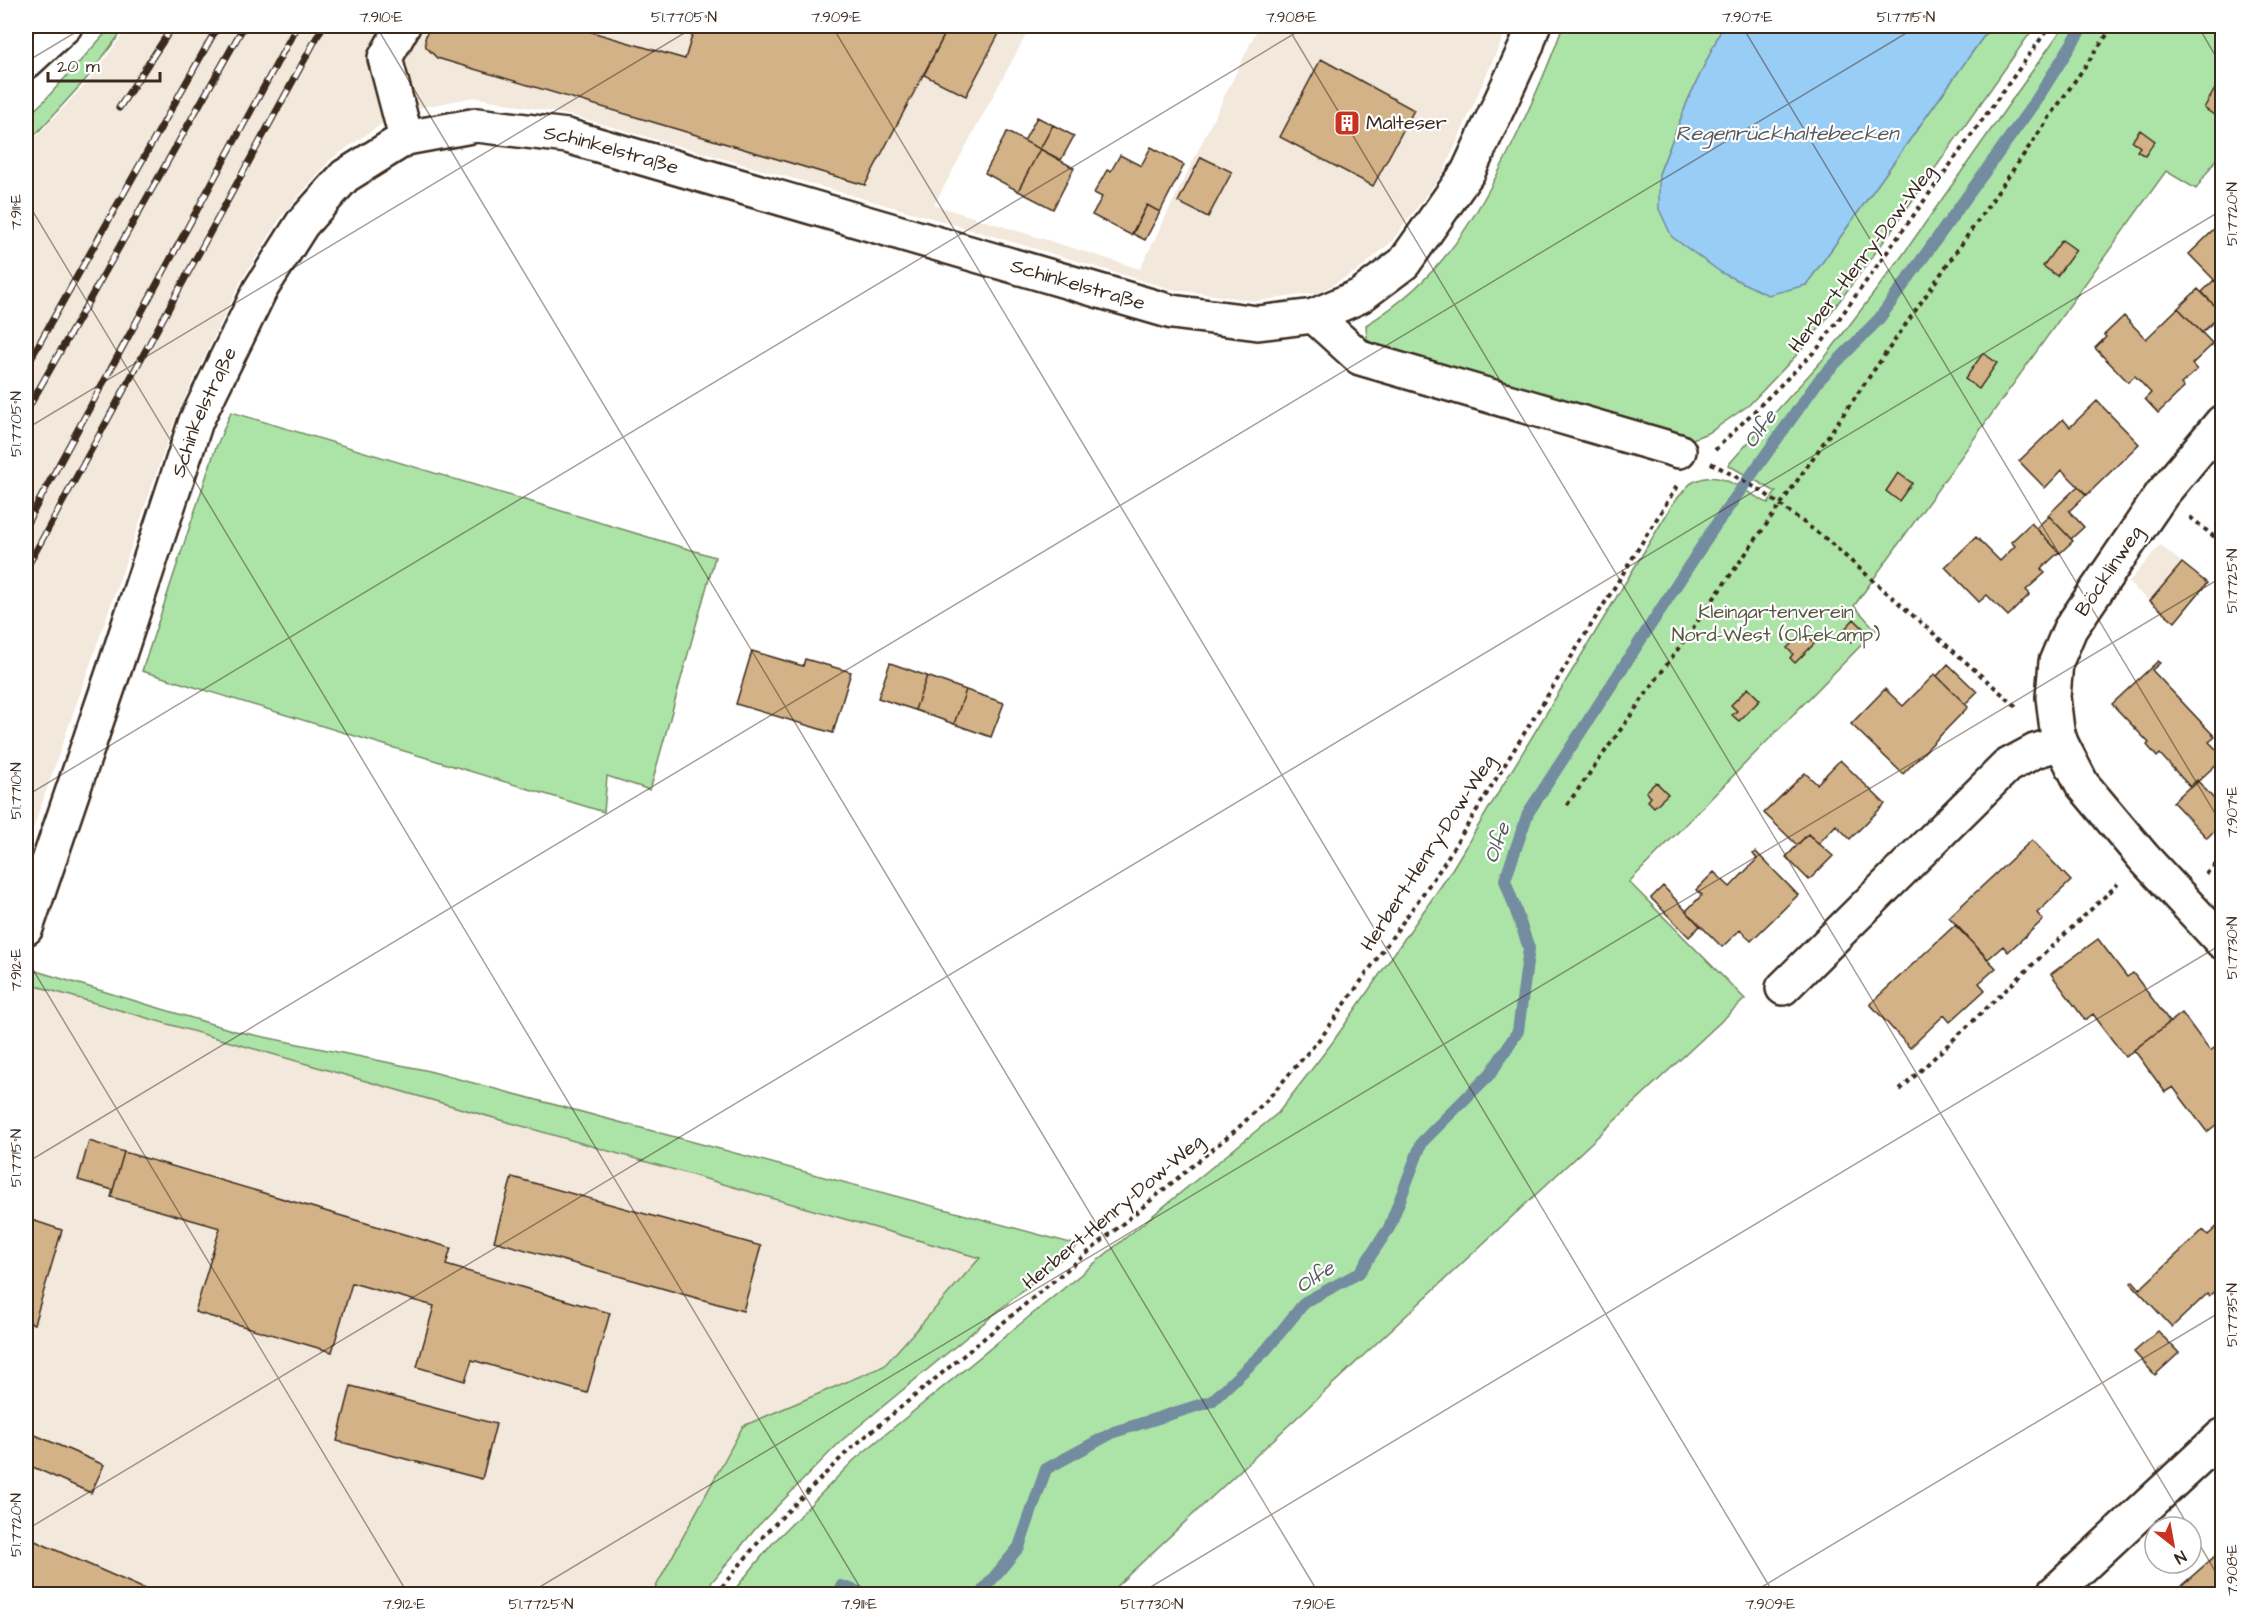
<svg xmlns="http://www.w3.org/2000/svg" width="2248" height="1620" font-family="'Architects Daughter',sans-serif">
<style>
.built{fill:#f2e8db}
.green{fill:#ace4a7;stroke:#748762;stroke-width:1.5}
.water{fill:#98cdf6;stroke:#738ca0;stroke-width:1.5}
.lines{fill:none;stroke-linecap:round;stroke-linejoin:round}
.stream{stroke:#738ca0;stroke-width:12}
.building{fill:#d2b286;stroke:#3b2a1e;stroke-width:1.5}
.minor-casing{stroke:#3b2a1e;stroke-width:38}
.path{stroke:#3b2a1e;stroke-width:4;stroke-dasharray:4.5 4.5;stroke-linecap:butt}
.minor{stroke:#fff;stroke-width:33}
.rail-casing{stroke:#3b2a1e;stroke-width:7}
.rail{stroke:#fff;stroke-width:4.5;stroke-dasharray:14;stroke-linecap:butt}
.ticks{fill:none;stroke:#3b2a1e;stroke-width:1.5;stroke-opacity:0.45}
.labels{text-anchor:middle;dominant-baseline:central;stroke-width:4.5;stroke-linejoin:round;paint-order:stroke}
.poi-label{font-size:20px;fill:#3b2a1e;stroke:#fff;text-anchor:start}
.street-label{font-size:20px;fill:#3b2a1e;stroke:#fff}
.park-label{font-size:20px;fill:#575840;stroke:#fff}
.water-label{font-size:21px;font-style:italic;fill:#575b5f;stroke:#fff}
.neatline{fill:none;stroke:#3b2a1e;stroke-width:2}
.ticks-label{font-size:15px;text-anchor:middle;fill:#3b2a1e}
</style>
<rect width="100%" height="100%" fill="#fff"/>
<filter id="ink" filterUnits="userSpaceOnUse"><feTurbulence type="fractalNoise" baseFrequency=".0167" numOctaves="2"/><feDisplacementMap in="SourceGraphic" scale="12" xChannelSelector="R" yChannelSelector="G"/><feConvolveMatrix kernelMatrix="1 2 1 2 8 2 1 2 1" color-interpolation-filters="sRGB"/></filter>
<g filter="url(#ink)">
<path class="built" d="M129,26H1031L934,205L1140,269L1259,26H1508L1444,171L1392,241L1360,269L1318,293L1256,301L1171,289L935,219L574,116L474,97L399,112L331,159L281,217L241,281L177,414L26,849V148L91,78Z
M2160,545L2182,563L2150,601L2128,583Z
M26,982L980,1258L884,1366L743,1426L652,1594H26Z"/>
<path class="green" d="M112,26H126L87,78L26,145V118L44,101Z
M1563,26H1723L1688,100L1659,174L1806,285L1991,26H2035L1884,241L1809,342L1749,405L1710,432L1685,442L1376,349L1367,339L1366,325C1442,279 1478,216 1515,139C1533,101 1549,65 1563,26Z
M2064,26H2222V150L2196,189L2166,171L1854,606L1876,630L1629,882L1745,999L1108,1594H731L772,1544L854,1460L1278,1113L1332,1043L1448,876L1674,502C1679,497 1685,489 1690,484C1719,465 1743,492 1768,503L1776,492L1728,465L1826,356L1902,256Z
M231,412L715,557L650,790L607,776L604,812L142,671L215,450Z
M36,971L235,1031L425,1070L1078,1245L841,1441L756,1528L702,1594H652L743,1426L884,1366L980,1258L29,984Z"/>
<path class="water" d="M1723,26H1991L1806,285L1768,295L1722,273L1672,237L1659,209V174L1688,100Z"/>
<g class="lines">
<path class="stream" d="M838,1594L841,1586L865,1594
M980,1594L1019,1547L1046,1469L1114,1432L1212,1401L1266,1350L1305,1302L1359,1273L1389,1228L1422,1142L1491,1073L1518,1031L1529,948L1505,880L1528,813L1715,526L1819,380L1879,319L2035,102L2083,26"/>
</g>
<path class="building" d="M429,26H571L685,59L695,26H949L865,185L437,58L426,47L425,39Z
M949,26H1003L966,96L924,75Z
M1321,59L1414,110L1373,186L1280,137Z
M2219,82L2222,84V108L2217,117L2204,108Z
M1037,117L1053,125L1040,149L1024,141Z
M1053,125L1074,136L1061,160L1040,149Z
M2140,130L2155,141L2145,156L2137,151L2140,147L2132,141Z
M1007,132L1040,149L1018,191L985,173Z
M1151,147L1184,165L1160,212L1147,205L1131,235L1092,215L1102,197L1094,193L1107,170L1111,171L1120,155L1141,166Z
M1040,149L1074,168L1053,209L1018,191Z
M1201,157L1232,172L1208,217L1178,202Z
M1147,205L1160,212L1145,240L1133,234Z
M2222,222V288L2189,254Z
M2062,240L2076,250L2057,276L2043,266Z
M2214,280L2222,288V314L2202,292Z
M2198,289L2222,313L2202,333L2178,308Z
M2178,308L2213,344L2192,364L2197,370L2181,384L2184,388L2158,413L2145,399L2151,393L2135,376L2128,382L2095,348L2106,337L2104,335L2124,316L2146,339Z
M1983,353L1997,363L1979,389L1965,379Z
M2097,401L2139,444L2087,495L2062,470L2045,488L2019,461L2063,419L2070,427Z
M1898,473L1912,483L1899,501L1886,491Z
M2078,486L2086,495L2069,511L2084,527L2071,539L2048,515Z
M2049,516L2073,541L2060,553L2036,528Z
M2031,523L2059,552L2041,569L2045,573L2026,590L2030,594L2008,616L1987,595L1979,602L1945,567L1976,537L2000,561L2015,546L2011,542Z
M2182,563L2207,583L2175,622L2150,601Z
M1854,619L1864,629L1851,642L1841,633Z
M1804,632L1815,643L1795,663L1790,658L1793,654L1787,648Z
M752,651L803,666L805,659L851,672L833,733L736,704Z
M2158,661L2160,663L2152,670L2215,737L2209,742L2222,755V759L2191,788L2160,754L2157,757L2147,745L2149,743L2112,704Z
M890,663L927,676L915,710L878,698Z
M1948,664L1977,692L1965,704L1937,676Z
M1935,674L1968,707L1903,774L1851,724L1885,689L1903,706Z
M927,676L966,690L954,724L915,710Z
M1748,688L1760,700L1739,721L1732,715L1737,711L1731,705Z
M966,690L1004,703L991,737L954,724Z
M1840,760L1885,804L1850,839L1836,825L1818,844L1808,834L1797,845L1764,813L1805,773L1817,784Z
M2197,780L2222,808V823L2207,838L2173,802Z
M1656,782L1668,794L1654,807L1648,801L1651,797L1646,792Z
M1808,834L1833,856L1809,880L1786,857Z
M2032,840L2071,881L2037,913L2043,920L2008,952L2003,946L1988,959L1949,917Z
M1756,852L1798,895L1751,941L1740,930L1722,947L1686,911L1702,895L1696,890L1714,872L1730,887L1757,859L1753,854Z
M1663,886L1700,926L1689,937L1651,898Z
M1955,925L1996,968L1979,983L1985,990L1950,1022L1944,1015L1910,1048L1870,1004Z
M2098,939L2127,977L2133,973L2170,1022L2125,1057L2093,1014L2085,1020L2051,974Z
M2182,1013L2210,1051L2217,1046L2222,1054V1120L2207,1132L2173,1087L2165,1092L2134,1050Z
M89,1141L124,1152L113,1190L78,1180Z
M124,1152L451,1248L446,1265L610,1313L587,1393L472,1360L465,1381L417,1367L434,1306L352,1283L332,1352L195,1312L220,1228L111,1197Z
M512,1177L761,1246L743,1311L494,1241Z
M26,1218L62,1230L34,1324L26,1321Z
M2221,1223L2222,1278L2218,1282L2221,1285L2209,1296L2207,1294L2172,1327L2131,1283L2133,1281L2140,1289L2203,1230L2208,1235Z
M2158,1331L2179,1353L2155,1375L2134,1352Z
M351,1386L496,1424L482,1479L337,1441Z
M26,1431L104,1465L91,1493L26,1464Z
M26,1537L156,1594H26Z
M2222,1550V1594H2176L2174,1592Z"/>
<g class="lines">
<g class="minor-casing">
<g id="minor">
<path d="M403,26L385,58L406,138"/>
<path d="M26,62L65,26"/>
<path d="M1314,316L1360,358L1679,451"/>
<path d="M2222,422L2162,494L2070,629L2056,662L2053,697L2057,730L2061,743L2082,784L2144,858L2222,942"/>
<path id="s1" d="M26,928L114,670L196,421L260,290L302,224L345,176L406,138L477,125L567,136L1172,312L1258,323L1314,316L1360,296L1404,263L1468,172L1526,47L1533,26"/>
<path d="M1783,988L2007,766L2035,751L2061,743"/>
<path d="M2053,1594L2222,1436"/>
</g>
</g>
<path class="path" d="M1715,450L1818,348L2050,26
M1711,463L1760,490L1826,539L2018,708
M2190,517L2222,543
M1567,805L1781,504L2113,26
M2206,874L2222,858
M1900,1090L2118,884
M716,1594L765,1534L848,1451L1237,1129L1266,1101L1323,1035L1441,868L1677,486"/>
<use href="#minor" class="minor"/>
<g class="rail-casing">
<path id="rail" d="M119,108L173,26
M26,367L218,26
M26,412L244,26
M26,525L297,26
M26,569L323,26"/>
</g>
<use href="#rail" class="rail"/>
</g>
</g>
<path class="ticks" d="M376,26L1319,1594M832,26L1774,1594M1287,26L2189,1527M1742,26L2222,825M2198,26L2222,67M26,62L86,26M26,200L864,1594M26,429L696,26M26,796L1307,26M26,958L408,1594M26,1163L1918,26M26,1530L2222,210M2191,1530L2222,1583M528,1594L2222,577M1139,1594L2222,944M1750,1594L2222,1311"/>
<defs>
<g id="building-square" transform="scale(1.35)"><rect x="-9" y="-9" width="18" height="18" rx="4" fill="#c8321e" stroke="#fff"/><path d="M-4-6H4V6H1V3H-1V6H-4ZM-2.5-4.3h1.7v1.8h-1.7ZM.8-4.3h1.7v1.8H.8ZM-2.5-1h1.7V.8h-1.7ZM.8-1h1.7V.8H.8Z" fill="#fff"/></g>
</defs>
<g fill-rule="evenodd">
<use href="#building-square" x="1347" y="123"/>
</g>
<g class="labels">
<g class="poi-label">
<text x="1366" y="123">Malteser</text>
</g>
<g class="street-label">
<text stroke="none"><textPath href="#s1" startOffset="1104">Schinkelstraße</textPath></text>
<text transform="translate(1862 259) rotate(-53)">Herbert-Henry-Dow-Weg</text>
<text stroke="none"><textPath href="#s1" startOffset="1590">Schinkelstraße</textPath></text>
<text stroke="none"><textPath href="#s1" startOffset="546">Schinkelstraße</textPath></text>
<text transform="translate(2109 571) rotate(-56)">Böcklinweg</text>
<text transform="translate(1428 853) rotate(-57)">Herbert-Henry-Dow-Weg</text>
<text transform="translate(1113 1212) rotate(-40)">Herbert-Henry-Dow-Weg</text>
</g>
<g class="park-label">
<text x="1776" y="612">Kleingartenverein<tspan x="1776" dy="23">Nord-West (Olfekamp)</tspan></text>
</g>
<g class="water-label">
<text x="1787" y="133">Regenrückhaltebecken</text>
<text transform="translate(1760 429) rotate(-54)">Olfe</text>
<text transform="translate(1497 843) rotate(-70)">Olfe</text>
<text transform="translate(1315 1277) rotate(-33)">Olfe</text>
</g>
</g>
<rect width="2248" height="1620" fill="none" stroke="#fff" stroke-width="66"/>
<g transform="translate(2173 1545) rotate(149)"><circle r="28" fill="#ffffff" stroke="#b1aaa5" stroke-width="1.5"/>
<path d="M0-4.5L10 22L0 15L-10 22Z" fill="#c8321e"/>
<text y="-9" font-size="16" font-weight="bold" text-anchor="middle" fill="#3b2a1e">N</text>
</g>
<path d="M48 72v9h112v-9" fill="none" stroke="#3b2a1e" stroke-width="3"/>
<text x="57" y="72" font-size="18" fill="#3b2a1e" stroke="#ffffff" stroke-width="4.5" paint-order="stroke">20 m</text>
<rect x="33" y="33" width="2182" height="1554" class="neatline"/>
<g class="ticks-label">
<text x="381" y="22">7.910°E</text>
<text x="684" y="22">51.7705°N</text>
<text x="836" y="22">7.909°E</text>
<text x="1291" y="22">7.908°E</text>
<text x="1747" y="22">7.907°E</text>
<text x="1906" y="22">51.7715°N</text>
<text transform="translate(16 212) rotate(-90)" y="5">7.911°E</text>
<text transform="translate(2232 214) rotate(-90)" y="5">51.7720°N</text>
<text transform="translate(16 424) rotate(-90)" y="5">51.7705°N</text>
<text transform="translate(2232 581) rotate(-90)" y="5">51.7725°N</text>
<text transform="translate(16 791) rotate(-90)" y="5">51.7710°N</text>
<text transform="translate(2232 812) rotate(-90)" y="5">7.907°E</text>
<text transform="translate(2232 948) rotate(-90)" y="5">51.7730°N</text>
<text transform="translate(16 970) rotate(-90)" y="5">7.912°E</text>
<text transform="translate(16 1158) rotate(-90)" y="5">51.7715°N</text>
<text transform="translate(2232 1315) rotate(-90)" y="5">51.7735°N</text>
<text transform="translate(16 1525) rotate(-90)" y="5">51.7720°N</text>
<text transform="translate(2232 1570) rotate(-90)" y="5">7.908°E</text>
<text x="404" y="1609">7.912°E</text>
<text x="541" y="1609">51.7725°N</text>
<text x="859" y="1609">7.911°E</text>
<text x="1152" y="1609">51.7730°N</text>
<text x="1314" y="1609">7.910°E</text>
<text x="1770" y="1609">7.909°E</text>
</g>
</svg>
